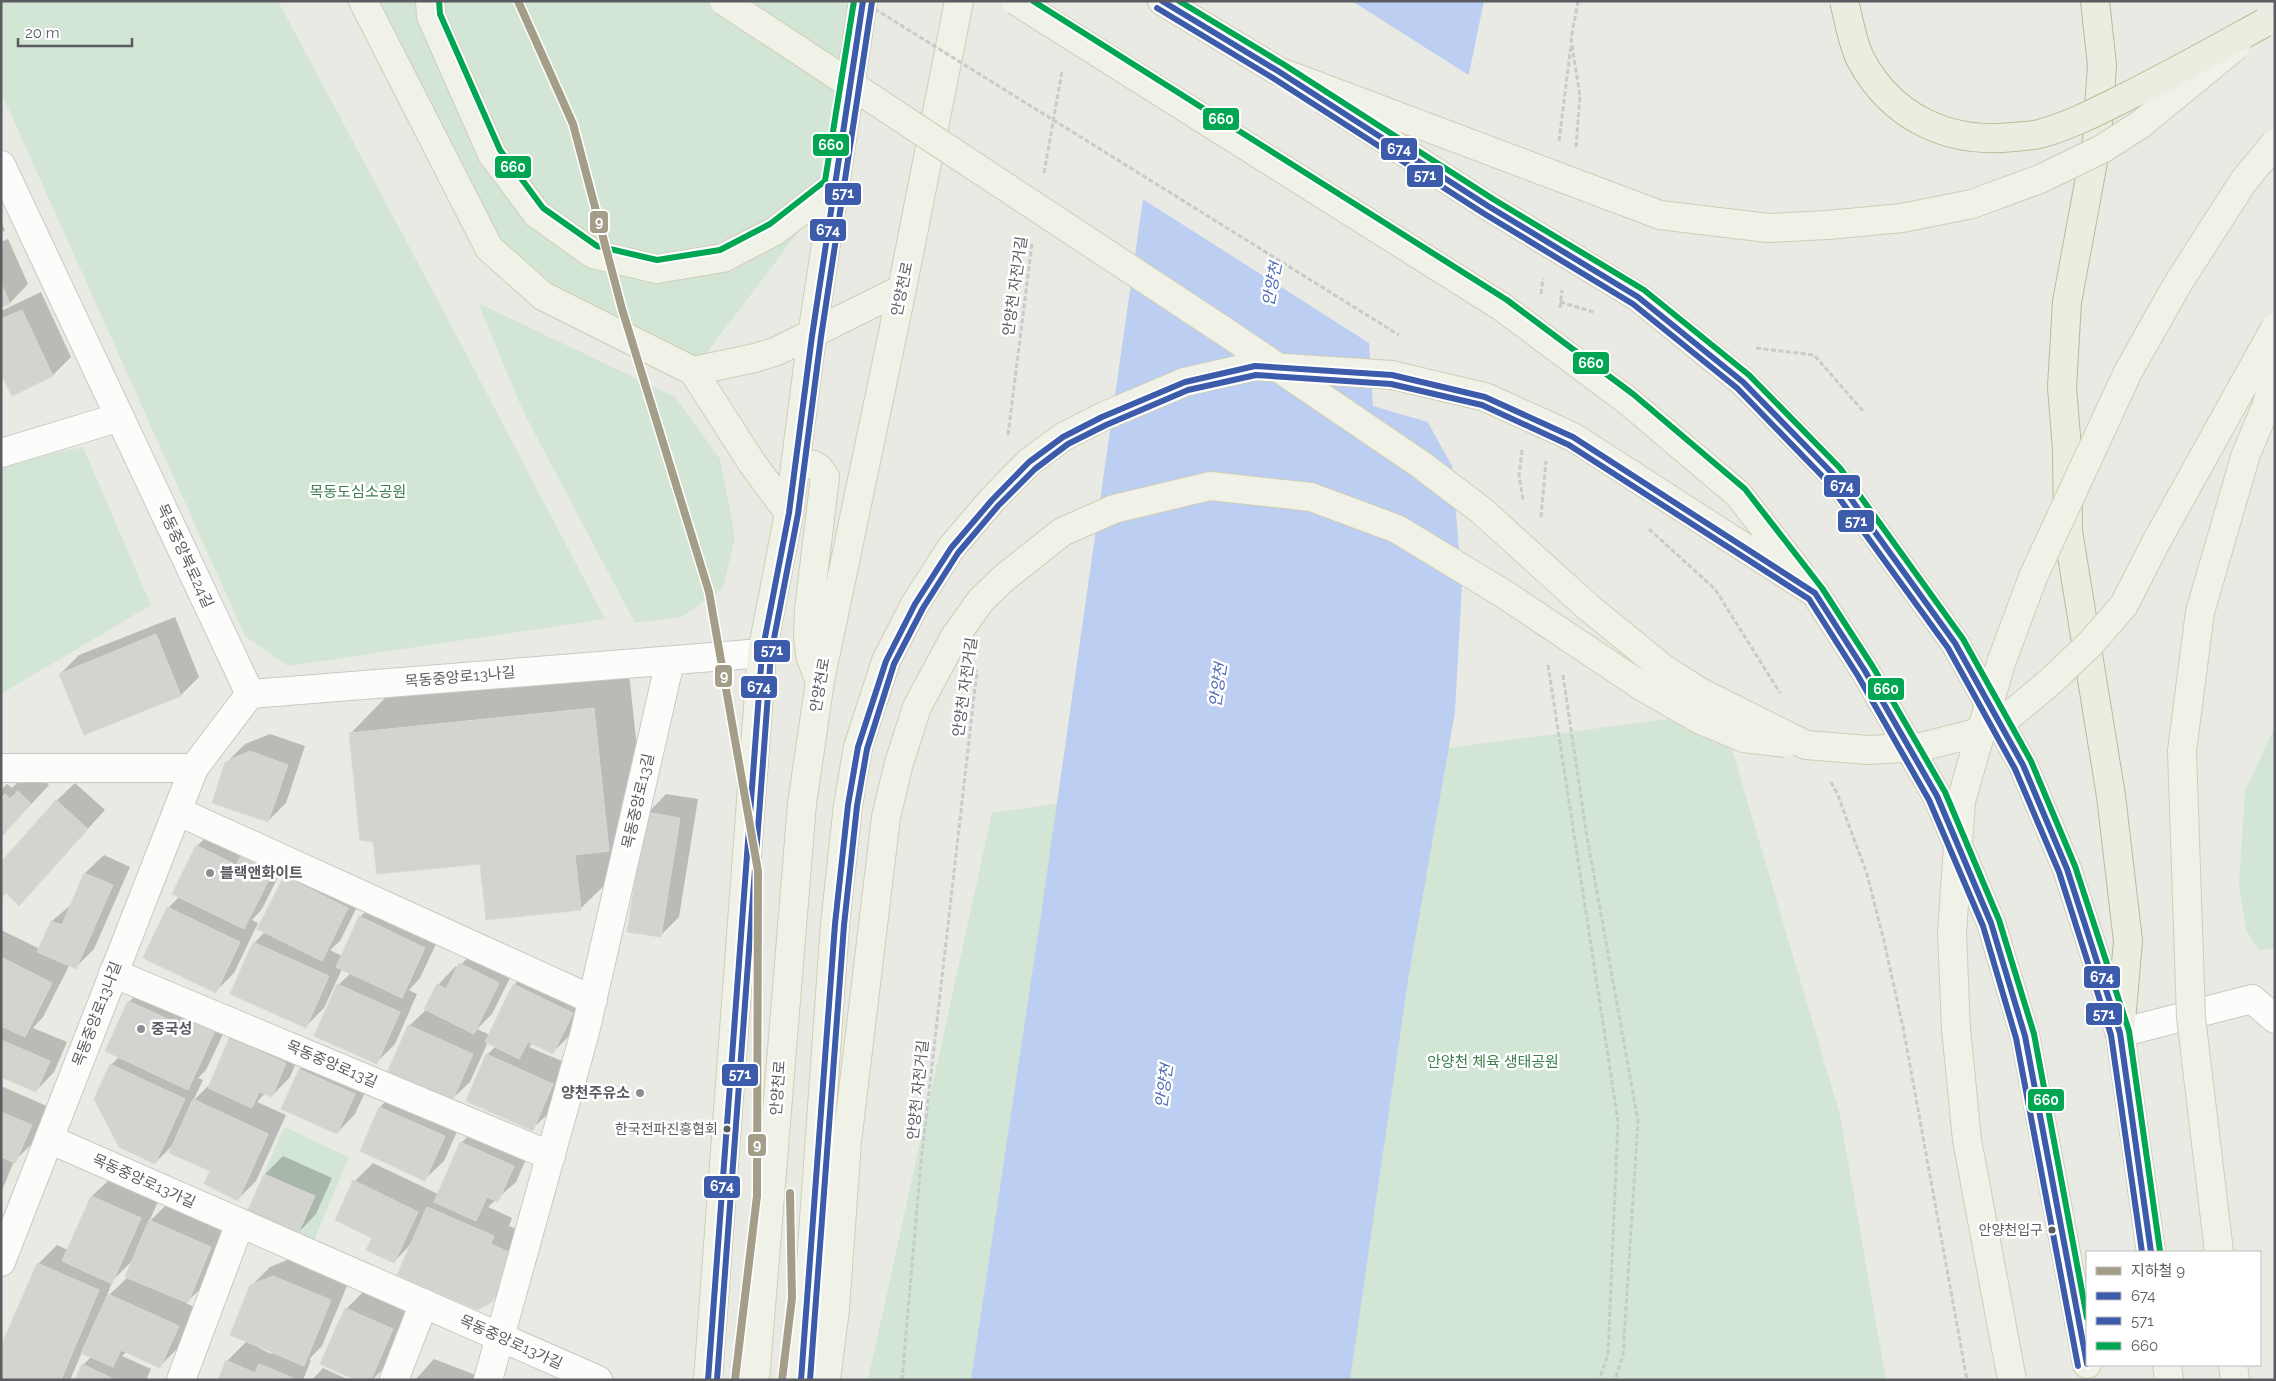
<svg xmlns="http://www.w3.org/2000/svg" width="2276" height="1381" font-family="Raleway,'Noto Sans KR',sans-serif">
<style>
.green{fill:#d3e5d5}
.water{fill:#bccef1}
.pier{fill:#e9eae4}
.shadow{fill:#0003;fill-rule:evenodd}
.building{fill:#d3d3cf;stroke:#d8d8d4}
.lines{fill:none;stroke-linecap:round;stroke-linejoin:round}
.minor-casing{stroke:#c8c8c7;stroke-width:30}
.major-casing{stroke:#cfceb5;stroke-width:30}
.highway-casing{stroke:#bcba95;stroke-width:30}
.path{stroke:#c7cbca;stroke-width:3;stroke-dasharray:5 2.5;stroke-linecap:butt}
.minor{stroke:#fcfcfb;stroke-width:28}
.major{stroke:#f0f1e7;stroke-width:28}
.highway{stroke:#ecede1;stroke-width:28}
.major-bridge-casing{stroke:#cfceb5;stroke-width:30;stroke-linecap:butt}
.highway-bridge-casing{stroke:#bcba95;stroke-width:30;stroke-linecap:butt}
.path-bridge{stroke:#c7cbca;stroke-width:3;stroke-dasharray:5 2.5;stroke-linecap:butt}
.major-bridge{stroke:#f0f1e7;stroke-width:28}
.highway-bridge{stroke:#ecede1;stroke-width:28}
.bus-1-casing{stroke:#fff;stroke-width:10}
.bus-2-casing{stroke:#fff;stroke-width:10}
.bus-3-casing{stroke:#fff;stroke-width:10}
.bus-1{stroke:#3d5bab;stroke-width:6}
.bus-2{stroke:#3d5bab;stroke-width:6}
.bus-3{stroke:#00a651;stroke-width:6}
.metro-1-casing{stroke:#fff;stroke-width:11}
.metro-1{stroke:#a49d87;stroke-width:8}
.poi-dot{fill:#8c8e8f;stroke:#fff;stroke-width:2}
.bus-dot{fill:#5a5c61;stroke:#fff;stroke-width:2}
.labels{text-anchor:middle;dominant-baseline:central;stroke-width:5;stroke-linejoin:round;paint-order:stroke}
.bus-label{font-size:14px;fill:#5a5c61;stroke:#fff;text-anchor:end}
.street-label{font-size:15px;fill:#5a5c61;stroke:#fff}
.park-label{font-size:15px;fill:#3d7e4e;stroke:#fff}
.poi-label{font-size:15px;font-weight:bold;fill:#5a5c61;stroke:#fff;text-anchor:start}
.water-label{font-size:16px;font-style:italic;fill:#4e69b6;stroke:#fff}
.line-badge{stroke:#fff;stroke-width:2}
.badge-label{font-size:14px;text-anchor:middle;font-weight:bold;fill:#fff}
</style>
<rect width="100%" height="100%" fill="#e9eae4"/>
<path class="green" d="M1,1H278L452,327L605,619L288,666L245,636L1,92Z
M363,1H863L833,186L693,371L489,248Z
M478,303L675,397L720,459L735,537L723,588L682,617L635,623L523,411Z
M83,447L151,605L1,694V464Z
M1721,712L1840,1115L1886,1380H868L992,813L1343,762Z
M2275,727V948L2260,951L2246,930L2239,885L2245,791Z
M284,1127L349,1157L314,1240L298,1234L315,1196L264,1174Z"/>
<path class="water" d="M1167,1H1484L1470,69L1426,223L1421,410L1452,466L1462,584L1455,712L1408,980L1350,1380H971L1041,915L1144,192Z"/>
<path class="pier" d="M1165,1H1352L1470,76L1429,224L1424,409L1431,423L1373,406L1369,343L1141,198Z"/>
<path class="shadow" d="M1,222L5,230L1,233Z
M8,239L28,284L10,303L1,307V242Z
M41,292L71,357L53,375L13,394L4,377L1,378V311Z
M175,617L199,677L181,695L85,734L60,674L79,655Z
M629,673L644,814L613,845L616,874L580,909L482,862L375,841L350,734L385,698Z
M270,734L305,746L286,803L268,821L226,763L245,744Z
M37,774L49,785L1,837V790L7,784L12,788L24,776Z
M75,783L105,810L19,904L56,801Z
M666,794L698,799L679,917L660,936L648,813Z
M216,828L291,851L262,909L252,920L258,923L234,973L216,991L168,908L180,896L197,846Z
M104,855L130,867L94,949L76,967L70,964L43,1017L33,1028L67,1042L54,1072L36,1091L1,1076V930L40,949L52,921L72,904L85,873Z
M303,858L366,889L340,941L330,950L342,956L360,917L378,899L443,929L420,978L409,990L417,994L395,1044L376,1063L338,985L351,973L342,969L324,1008L305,1027L232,993L255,942L266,931L285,877Z
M479,945L517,964L492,1014L477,1029L490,1035L514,985L532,966L591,995L571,1034L553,1052L533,1043L529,1047L571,1065L551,1111L532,1129L487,1055L496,1046L488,1042L470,1082L451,1100L409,1026L427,1009L438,985L456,966L458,968Z
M148,983L233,1013L206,1070L198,1078L203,1080L193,1101L211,1083L230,1039L249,1021L304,1044L290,1077L272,1096L265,1093L257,1102L286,1115L256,1181L238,1199L212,1171L174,1144L155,1163L111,1065L119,1057L106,1051L129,1002Z
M318,1051L373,1075L355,1114L337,1133L283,1108L300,1069Z
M1,1086L49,1107L33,1143L14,1161L1,1193Z
M399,1089L463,1118L444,1161L425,1179L361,1150L380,1107Z
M480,1125L531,1148L516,1182L488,1207L512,1218L509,1226L531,1235L510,1282L491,1301L412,1243L394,1262L373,1237L355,1181L373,1163L438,1194L461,1143Z
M283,1156L332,1178L316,1214L298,1233L265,1174Z
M111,1178L159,1199L149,1222L169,1202L229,1228L206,1283L186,1303L196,1308L178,1348L159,1367L126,1352L122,1356L151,1369L146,1380H77L83,1365L92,1356L82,1352L70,1380H1L38,1264L57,1245L68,1250L92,1196ZM133,1260L128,1277L106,1298L113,1280Z
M292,1258L349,1281L322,1346L309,1359L311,1360L303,1380H219L227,1361L247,1341L251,1286L270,1267ZM260,1346L273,1352L271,1354L259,1348Z
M365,1290L411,1311L387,1365L372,1380H359L346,1309Z
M434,1359L486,1379V1380H415Z
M323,1368L349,1380H312Z"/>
<path class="building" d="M1,283L10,304L1,308Z
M22,310L53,376L12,396L3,378L1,379V319Z
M156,634L181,696L84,735L59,674Z
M594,708L609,851L575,855L581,910L486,920L480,864L377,874L373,842L360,840L349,733Z
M250,751L288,765L268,822L212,803L225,762Z
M18,791L31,804L1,837V798L5,794L10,799Z
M56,800L88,829L19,906L6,893L1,899V862Z
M646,812L680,818L661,937L627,932Z
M196,845L236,865L242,854L274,870L244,929L172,894Z
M84,873L113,885L76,969L37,952L51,921L62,925Z
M284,876L348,908L322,961L257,929Z
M167,907L240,942L216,993L143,958Z
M359,916L425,948L402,998L336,967Z
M253,942L329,976L306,1028L230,994Z
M1,957L52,983L25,1037L1,1026Z
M459,963L499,983L474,1034L424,1009L437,984L446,989Z
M337,984L400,1012L377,1064L314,1036Z
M513,984L573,1013L553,1054L528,1042L519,1059L485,1042Z
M128,1001L183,1026L187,1018L215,1031L188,1090L105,1051Z
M408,1025L473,1054L452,1102L387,1073Z
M229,1038L286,1063L272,1097L259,1092L252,1108L208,1088Z
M1,1040L50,1061L36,1092L1,1077Z
M486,1054L553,1084L533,1131L466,1101Z
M110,1064L185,1099L155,1164L119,1147L94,1099Z
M299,1069L355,1094L337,1134L281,1109Z
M193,1099L268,1134L238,1201L204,1184L210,1171L169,1153Z
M379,1107L445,1136L425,1181L360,1151Z
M1,1112L32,1125L15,1163L1,1157Z
M460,1142L514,1166L498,1202L487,1197L476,1221L434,1202Z
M264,1174L315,1196L298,1234L247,1212Z
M353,1180L418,1212L394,1263L366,1250L372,1238L335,1220Z
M91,1196L141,1218L112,1284L62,1261Z
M427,1207L494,1236L491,1244L513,1254L492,1302L478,1310L397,1275Z
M149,1220L211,1247L188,1303L125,1277Z
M37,1263L99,1290L61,1380H1V1346Z
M273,1276L331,1300L304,1366L230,1335L250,1285Z
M108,1294L179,1326L160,1368L121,1350L113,1367L81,1353Z
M345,1308L393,1329L371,1380H356L320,1364Z
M226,1360L255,1373L259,1364L293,1378L218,1380Z
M82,1364L116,1380H75Z"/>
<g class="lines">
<g class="minor-casing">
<path id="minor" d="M1,165L250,694
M1,453L120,417
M1,768H194
M177,811L593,1000
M113,973L551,1156
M2120,1033L2252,999L2275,1019
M49,1139L598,1380
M1,1262L194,768L250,694L762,653
M181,1380L240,1223
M394,1380L424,1303
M488,1380L585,1032L670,661"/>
</g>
<g class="major-casing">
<path id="major" d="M363,1L489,248L543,296L693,371L752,463L789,513
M430,1L431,16L492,154L537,214L593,254L657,269L723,258L775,231L833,186
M1162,1L1278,71
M693,371L755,358L777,351L902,289
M796,464C810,463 818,463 825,477L809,609L808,634L810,655L818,677
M1833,474L1955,643L2023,765L2067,869L2120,1033L2151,1252
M1815,593L1865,671L1937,796L1991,923L2025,1036L2087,1364
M2167,1365L2169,1380
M2233,1365L2235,1380
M708,1380L762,653L789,513L812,336L863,1
M755,1380L802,804L820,681L902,289L959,1
M801,1380L805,1347L835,924L848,805L858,747
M826,1380L835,1309L847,1142L886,817"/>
</g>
<g class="highway-casing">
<path id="highway" d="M2095,1L2102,65L2097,140L2067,302L2062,387L2067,449L2068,531L2111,796L2128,941L2120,1033"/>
</g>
<path class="path" d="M1559,141L1571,45
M1576,147L1580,96L1571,39L1578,1
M1044,173L1062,71
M1541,294L1543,278
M1560,302L1594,312
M1560,308L1562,290
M1756,348L1814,355L1864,412
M1008,435L1032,243
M1522,450L1519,476L1523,500
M1541,517L1546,461
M1548,665L1618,1121L1608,1355L1599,1380
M1563,675L1586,831L1638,1121L1623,1355L1615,1380
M1831,782L1837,793L1867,874L1884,941L1904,1032L1967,1380
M902,1380L921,1162L977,670"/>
<use href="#minor" class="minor"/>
<use href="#major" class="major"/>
<use href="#highway" class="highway"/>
<g class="major-bridge-casing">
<path id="major-bridge" d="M724,1L1230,335L1420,464L1482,511L1588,607L1664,669L1700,692L1806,745L1868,750L1921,747L1972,734L2008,717L2051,681L2090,644L2124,605L2155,544L2275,328
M1016,1L1502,307L1628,401L1738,494L1802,576
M1278,71L1660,215L1768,228L1828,225L1902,218L1972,204L2040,179L2102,149L2141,124L2236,46
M1324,100L1488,206L1638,297L1743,382L1833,474
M858,747L886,661L915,604L951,548L992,500L1029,462L1063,437L1102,417L1185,382L1255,366L1392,375L1485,397L1573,437L1815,593
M886,817L899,763L917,707L954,638L981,600L1004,578L1062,532L1114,509L1210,486L1311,497L1397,529L1504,594L1643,687L1699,719L1744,738L1786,743
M2219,1252L2191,1017L2182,751L2200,612L2246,454L2266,407L2275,374
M2012,1380L1967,1140L1956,1029L1952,933L1961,801L2001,663L2033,577L2128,372L2177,285L2243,182L2275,143"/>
</g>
<g class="highway-bridge-casing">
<path id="highway-bridge" d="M1844,1C1849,20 1852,43 1861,60C1892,118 1949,144 2013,137C2021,136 2031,136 2039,134C2066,127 2092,114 2116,102C2167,77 2215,50 2264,23"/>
</g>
<path class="path-bridge" d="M862,1L1399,335
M1649,529L1715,589L1780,693"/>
<use href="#major-bridge" class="major-bridge"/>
<use href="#highway-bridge" class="highway-bridge"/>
<g class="bus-1-casing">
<path id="bus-1" d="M1162,1L1278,71L1488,206L1638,297L1743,382L1833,474L1955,643L2023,765L2067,869L2120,1033L2151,1252
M708,1380L762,653L789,513L812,336L863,1
M801,1380L835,924L848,805L858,747L886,661L915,604L951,548L992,500L1029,462L1063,437L1102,417L1185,382L1255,366L1392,375L1485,397L1573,437L1815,593L1865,671L1937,796L1991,923L2025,1036L2087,1364"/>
</g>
<g class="bus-2-casing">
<path id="bus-2" d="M1157,8L1273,78L1483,213L1633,304L1737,388L1826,480L1948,648L2015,769L2059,872L2111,1035L2142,1252
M717,1380L771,654L798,514L821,337L872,2
M810,1380L844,925L857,806L867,749L894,664L923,608L958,553L998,506L1035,469L1068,444L1106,425L1188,390L1256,375L1391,384L1482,405L1569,445L1809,599L1858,676L1929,800L1983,926L2016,1038L2078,1366"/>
</g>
<g class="bus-3-casing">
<path id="bus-3" d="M439,1L440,14L500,150L543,208L597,246L657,260L720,250L770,224L825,181L854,1
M1033,1L1507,300L1633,394L1745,489L1822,588L1873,667L1945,792L1999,920L2034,1034L2087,1318
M1179,1L1283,64L1493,199L1644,290L1749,375L1840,468L1963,639L2031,761L2075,866L2129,1031L2160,1251"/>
</g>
<use href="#bus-1" class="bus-1"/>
<use href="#bus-2" class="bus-2"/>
<use href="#bus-3" class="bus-3"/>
<g class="metro-1-casing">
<path id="metro-1" d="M518,1L573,124L622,309L709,592L758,871L757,1196L735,1380
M782,1380L792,1298L790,1193"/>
</g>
<use href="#metro-1" class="metro-1"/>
</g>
<g class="poi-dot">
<circle cx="210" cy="873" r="5"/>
<circle cx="141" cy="1029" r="5"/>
<circle cx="640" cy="1093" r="5"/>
</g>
<g class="bus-dot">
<circle cx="727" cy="1129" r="4.5"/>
<circle cx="2052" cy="1230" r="4.5"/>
</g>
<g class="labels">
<g class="bus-label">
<text x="718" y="1129">한국전파진흥협회</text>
<text x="2043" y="1230">안양천입구</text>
</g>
<g class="street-label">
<text transform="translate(1015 286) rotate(-82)">안양천 자전거길</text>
<text transform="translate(902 289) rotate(-78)">안양천로</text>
<text transform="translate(185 556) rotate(65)">목동중앙북로24길</text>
<text transform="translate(460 677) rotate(-5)">목동중앙로13나길</text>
<text transform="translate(820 685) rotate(-80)">안양천로</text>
<text transform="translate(965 687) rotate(-82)">안양천 자전거길</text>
<text transform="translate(638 801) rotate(-77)">목동중앙로13길</text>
<text transform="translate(97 1014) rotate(-69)">목동중앙로13나길</text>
<text transform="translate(332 1064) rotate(23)">목동중앙로13길</text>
<text transform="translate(778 1088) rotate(-86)">안양천로</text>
<text transform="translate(918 1090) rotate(-84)">안양천 자전거길</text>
<text transform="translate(144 1181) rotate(24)">목동중앙로13가길</text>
<text transform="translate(511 1342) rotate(24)">목동중앙로13가길</text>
</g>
<g class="park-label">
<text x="358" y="492">목동도심소공원</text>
<text x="1493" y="1062">안양천 체육 생태공원</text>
</g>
<g class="poi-label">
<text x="220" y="873">블랙앤화이트</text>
<text x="151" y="1029">중국성</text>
<text x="630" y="1093" text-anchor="end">양천주유소</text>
</g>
<g class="water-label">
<text transform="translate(1272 284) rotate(-79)">안양천</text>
<text transform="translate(1218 685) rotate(-82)">안양천</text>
<text transform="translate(1164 1086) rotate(-82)">안양천</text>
</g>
</g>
<g class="line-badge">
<rect x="1202" y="107" width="38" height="24" rx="5" fill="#00a651"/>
<rect x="812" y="133" width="38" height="24" rx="5" fill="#00a651"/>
<rect x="1380" y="137" width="38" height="24" rx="5" fill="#3d5bab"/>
<rect x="494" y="155" width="38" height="24" rx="5" fill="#00a651"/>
<rect x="1406" y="164" width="38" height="24" rx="5" fill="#3d5bab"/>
<rect x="824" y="182" width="38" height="24" rx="5" fill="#3d5bab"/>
<rect x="589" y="210" width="20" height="24" rx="5" fill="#a49d87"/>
<rect x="809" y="218" width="38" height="24" rx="5" fill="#3d5bab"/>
<rect x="1572" y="351" width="38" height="24" rx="5" fill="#00a651"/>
<rect x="1823" y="474" width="38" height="24" rx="5" fill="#3d5bab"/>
<rect x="1837" y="509" width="38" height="24" rx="5" fill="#3d5bab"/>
<rect x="753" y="639" width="38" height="24" rx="5" fill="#3d5bab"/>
<rect x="714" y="664" width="19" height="24" rx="5" fill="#a49d87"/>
<rect x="740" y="675" width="38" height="24" rx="5" fill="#3d5bab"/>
<rect x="1867" y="677" width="38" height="24" rx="5" fill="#00a651"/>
<rect x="2083" y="965" width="38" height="24" rx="5" fill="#3d5bab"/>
<rect x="2085" y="1002" width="38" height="24" rx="5" fill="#3d5bab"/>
<rect x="721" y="1063" width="38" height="24" rx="5" fill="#3d5bab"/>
<rect x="2027" y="1088" width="38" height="24" rx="5" fill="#00a651"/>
<rect x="747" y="1133" width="20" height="24" rx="5" fill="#a49d87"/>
<rect x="703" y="1175" width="38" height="24" rx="5" fill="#3d5bab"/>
</g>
<g class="badge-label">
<text x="1221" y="124">660</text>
<text x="831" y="150">660</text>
<text x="1399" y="154">674</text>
<text x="513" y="172">660</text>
<text x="1425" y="180">571</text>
<text x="843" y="198">571</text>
<text x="599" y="227">9</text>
<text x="828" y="235">674</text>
<text x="1591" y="368">660</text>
<text x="1842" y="491">674</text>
<text x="1856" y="526">571</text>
<text x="772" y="655">571</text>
<text x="724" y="681">9</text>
<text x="759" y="692">674</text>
<text x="1886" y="694">660</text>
<text x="2102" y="982">674</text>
<text x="2104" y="1019">571</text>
<text x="740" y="1079">571</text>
<text x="2046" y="1105">660</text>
<text x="757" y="1150">9</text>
<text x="722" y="1191">674</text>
</g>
<rect width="2276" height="1381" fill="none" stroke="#5a5c61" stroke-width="5"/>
<rect x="2086" y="1251" width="175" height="115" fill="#ffffff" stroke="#bdbec0"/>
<rect x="2096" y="1267" width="25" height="8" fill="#a49d87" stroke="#bdbec0"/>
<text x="2131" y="1276" font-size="15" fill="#5a5c61">지하철 9</text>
<rect x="2096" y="1292" width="25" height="8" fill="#3d5bab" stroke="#bdbec0"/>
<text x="2131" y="1301" font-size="15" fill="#5a5c61">674</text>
<rect x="2096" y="1317" width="25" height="8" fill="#3d5bab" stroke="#bdbec0"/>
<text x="2131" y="1326" font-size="15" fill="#5a5c61">571</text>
<rect x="2096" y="1342" width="25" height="8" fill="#00a651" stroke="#bdbec0"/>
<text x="2131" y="1351" font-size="15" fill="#5a5c61">660</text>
<path d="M18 38v8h114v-8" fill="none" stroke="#5a5c61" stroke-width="2.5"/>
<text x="25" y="38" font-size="15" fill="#5a5c61" stroke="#ffffff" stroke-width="4" paint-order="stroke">20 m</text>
</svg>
